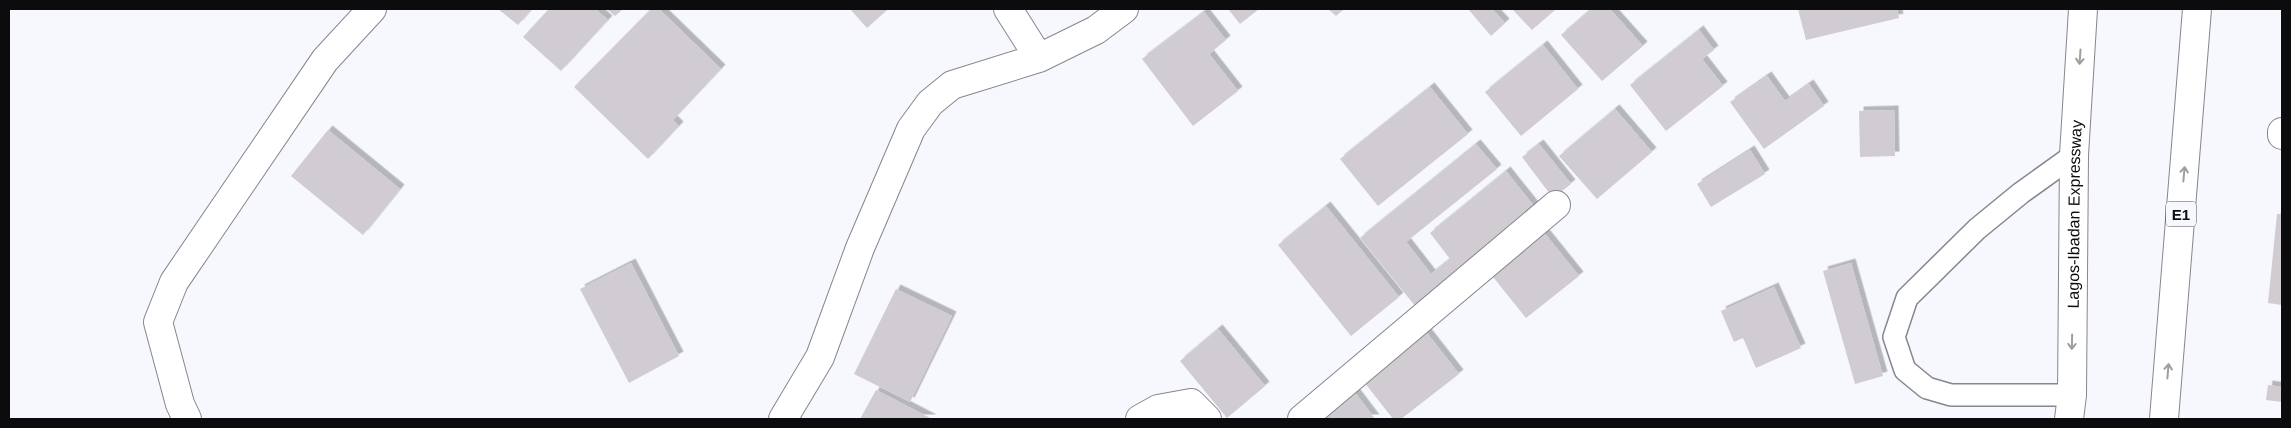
<svg xmlns="http://www.w3.org/2000/svg" width="2291" height="428" font-family="Helvetica,sans-serif">
<style>
.building{fill:#d1ccd2;filter:url(#shadow)}
.lines{fill:none;stroke-linecap:round;stroke-linejoin:round}
.lane-casing{stroke:#85878e;stroke-width:24}
.street-casing{stroke:#85878e;stroke-width:30}
.highway-casing{stroke:#85878e;stroke-width:30}
.lane{stroke:#fff;stroke-width:21}
.street{stroke:#fff;stroke-width:28}
.highway{stroke:#fff;stroke-width:28}
.oneway{stroke:#9e9e9f}
.labels{text-anchor:middle;dominant-baseline:central;stroke-width:5;stroke-linejoin:round;paint-order:stroke}
.shield{fill:#f6f8fe;stroke:#525357;stroke-width:1}
.shield-label{font-size:15px;font-weight:bold;fill:#0c0c0f}
.street-label{font-size:16px;fill:#0c0c0f;stroke:#f6f8fe}
</style>
<defs>
<filter id="shadow"><feDropShadow dx="4.5" dy="-4.5" stdDeviation="0" flood-color="#0004"/></filter>
</defs>
<rect width="100%" height="100%" fill="#f6f8fe"/>
<path class="building" d="M498,9H532L518,25Z
M549,9H595L608,20L561,71L523,37Z
M607,9H623L615,16Z
M651,9H659L721,69L673,120L679,126L648,159L574,87Z
M850,9H888L867,28Z
M1228,9H1259L1240,24Z
M1328,9H1344L1336,16Z
M1468,9H1492L1505,23L1491,36Z
M1512,9H1556L1532,30Z
M1591,9H1610L1643,46L1602,81L1561,35Z
M1798,9H1897L1899,18L1806,40Z
M1204,12L1226,40L1209,54L1238,91L1193,126L1142,59Z
M1699,30L1714,50L1702,59L1723,86L1666,131L1630,85Z
M1543,45L1578,89L1521,136L1485,92Z
M1767,76L1785,101L1809,84L1824,106L1764,149L1730,102Z
M1430,87L1468,134L1378,206L1340,159Z
M1615,109L1652,152L1597,199L1559,156Z
M1894,110L1895,156L1860,157L1859,111Z
M328,130L400,189L363,235L291,176Z
M1476,144L1497,169L1406,242L1431,274L1450,259L1430,233L1506,171L1541,215L1420,312L1360,238Z
M1539,144L1571,184L1553,198L1522,157Z
M1750,150L1765,174L1711,207L1697,184Z
M1326,206L1399,297L1351,336L1278,245Z
M2277,214H2282V305L2268,303Z
M1542,230L1579,276L1526,318L1489,272Z
M631,263L679,356L629,383L580,289Z
M1851,263L1883,376L1855,384L1823,271Z
M1774,287L1801,348L1756,368L1743,338L1734,342L1721,311Z
M896,289L952,316L910,402L854,374Z
M1423,328L1459,374L1401,419H1393L1361,378Z
M1218,329L1265,386L1227,418L1180,361Z
M2268,385L2282,387V402L2266,400Z
M876,390L932,419H860Z
M1353,390L1375,419H1324L1320,415Z"/>
<g class="lines">
<g class="lane-casing">
<path id="lane" d="M2072,395H1951L1927,388L1905,370L1894,337L1907,298L1977,229L2021,193L2074,155"/>
</g>
<g class="street-casing">
<path id="street" d="M1008,9L1039,58
M2282,135V132
M187,419L180,404L158,322L174,282L325,60L372,9
M783,419L820,357L860,248L911,129L930,103L952,85L1039,58L1096,30L1124,9
M1140,419L1158,409L1191,403L1207,419
M1302,419L1556,205"/>
</g>
<g class="highway-casing">
<g id="highway">
<path id="s1" d="M2069,419L2072,395L2074,155L2083,9"/>
<path d="M2164,419L2197,9"/>
</g>
</g>
<use href="#lane" class="lane"/>
<use href="#street" class="street"/>
<use href="#highway" class="highway"/>
</g>
<defs><path id="oneway-shaft" d="M-6 0H5M1.5-3L5.5 0L1.5 3" fill="none" stroke-width="1.6" stroke-linecap="round" stroke-linejoin="round" transform="scale(1.25)"/></defs>
<g class="oneway">
<use href="#oneway-shaft" transform="translate(2080 57) rotate(94)"/>
<use href="#oneway-shaft" transform="translate(2184 174) rotate(-85)"/>
<use href="#oneway-shaft" transform="translate(2072 342) rotate(91)"/>
<use href="#oneway-shaft" transform="translate(2168 371) rotate(-85)"/>
</g>
<g class="labels">
<rect class="shield" x="2166" y="201.5" width="30" height="25" rx="4"/>
<g class="shield-label">
<text x="2181" y="214">E1</text>
</g>
<g class="street-label">
<text stroke="none"><textPath href="#s1" startOffset="205">Lagos-Ibadan Expressway</textPath></text>
</g>
</g>
<rect width="2291" height="428" fill="none" stroke="#0c0c0f" stroke-width="20"/>
</svg>
